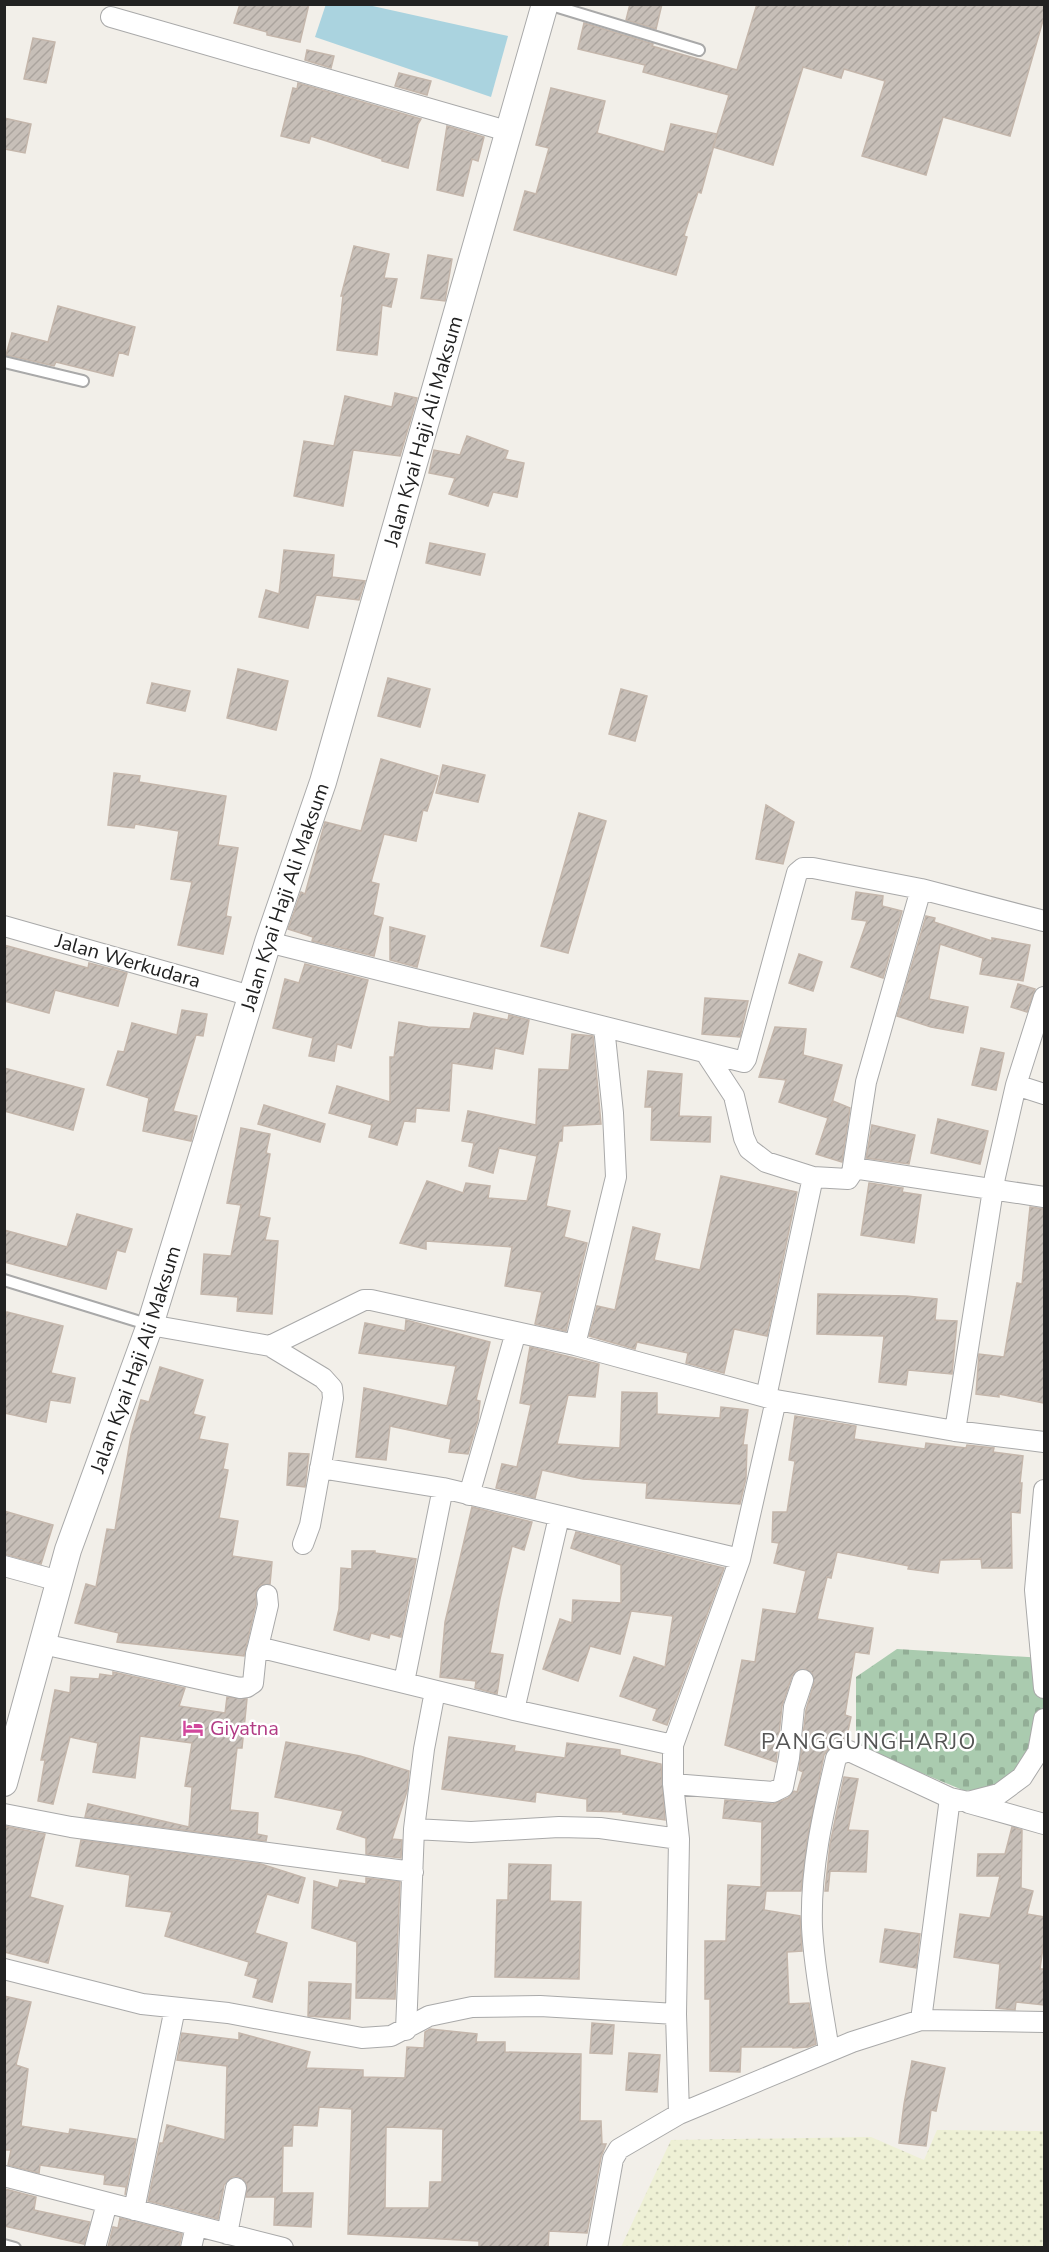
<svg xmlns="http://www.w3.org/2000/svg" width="1049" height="2252" font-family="'Nunito Sans',sans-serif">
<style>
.farmland{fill:url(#farmland-dots)}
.cemetery{fill:url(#cemetery-stones)}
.water{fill:#aad3df}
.building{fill:url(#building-hatch);stroke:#c4b6ab;stroke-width:1.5;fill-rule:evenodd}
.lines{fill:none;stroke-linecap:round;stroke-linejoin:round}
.service-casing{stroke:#a9a9a9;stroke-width:14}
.minor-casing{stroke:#a9a9a9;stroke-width:22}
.tertiary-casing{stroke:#a9a9a9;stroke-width:28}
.service{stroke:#fff;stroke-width:10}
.minor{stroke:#fff;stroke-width:20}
.tertiary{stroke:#fff;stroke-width:26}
.labels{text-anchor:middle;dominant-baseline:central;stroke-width:5;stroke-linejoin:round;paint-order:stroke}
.street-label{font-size:20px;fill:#222;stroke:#fff}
.hotel-label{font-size:20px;fill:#b23c85;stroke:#fff;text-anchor:start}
.quarter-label{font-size:22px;letter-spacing:1.5px;fill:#555;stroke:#fff}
</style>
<defs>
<pattern id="farmland-dots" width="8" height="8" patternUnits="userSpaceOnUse" patternTransform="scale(1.5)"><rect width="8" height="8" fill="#eef0d5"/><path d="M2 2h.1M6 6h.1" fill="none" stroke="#ccceb7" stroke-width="1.8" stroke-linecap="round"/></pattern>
<pattern id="cemetery-stones" width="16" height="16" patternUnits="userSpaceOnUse" patternTransform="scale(1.5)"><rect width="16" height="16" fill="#aacbaf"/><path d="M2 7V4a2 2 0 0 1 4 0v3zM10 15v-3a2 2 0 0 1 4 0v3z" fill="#92ae96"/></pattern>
<pattern id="building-hatch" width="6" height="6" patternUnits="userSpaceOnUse" patternTransform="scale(1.5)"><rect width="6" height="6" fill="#c7bfb8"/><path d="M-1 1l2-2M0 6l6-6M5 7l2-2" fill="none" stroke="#aba49e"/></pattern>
</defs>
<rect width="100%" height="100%" fill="#f2efe9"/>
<path class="farmland" d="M937,2130L1044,2131V2247H847L850,2232L846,2247H621L671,2140L871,2137L924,2160Z"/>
<path class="cemetery" d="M897,1649L1044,1658V1751L1029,1782L965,1791L856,1746V1677Z"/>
<path class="water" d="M326,4L368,5L508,36L491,97L315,37Z"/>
<path class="building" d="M240,4H309L300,42L267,35V32L234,23Z
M630,4H662L656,29L626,20Z
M757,4H1044V17L1010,136L943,117L926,175L862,156L885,81L844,69L841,78L803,67L773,165L713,147L729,95L643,72L645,65L578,49L584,23L653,44L652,46L737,70Z
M33,38L55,42L46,83L24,79Z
M307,50L334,56L331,68L305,60Z
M399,73L431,81L427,95L395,86Z
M298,83L421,119L418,124L408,168L382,161V159L311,136L309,143L281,136L293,88L297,89Z
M551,88L605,101L597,133L664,152L671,124L717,134L701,193L698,192L684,236L687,237L676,275L514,230L525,191L536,194L549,148L536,145Z
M4,118L31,124L25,153L4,149Z
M447,126L484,137L478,161L472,159L463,196L437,190Z
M354,246L389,254L384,278L397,279L391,307L382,305L377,355L337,350L343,296H341Z
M428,255L452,259L445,301L421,298Z
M58,306L135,327L128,355L119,352L113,376L56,362L54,366L6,355L12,333L48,342Z
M395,393L417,398L400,456L353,450L343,506L294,496L304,441L334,446L345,396L392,407Z
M467,436L508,451L505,459L524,463L517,497L493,492L488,506L449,494L455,478L429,473L434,450L460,455Z
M430,543L485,554L480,575L426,563Z
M284,550L334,555L332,577L365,581L359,600L316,595L308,628L259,617L266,590L279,594Z
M238,669L288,681L276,730L227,718Z
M388,678L430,689L420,727L378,716Z
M152,683L190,691L185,711L147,703Z
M621,689L647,696L635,741L609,734Z
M381,759L438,776L427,811L423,810L416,841L384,834L371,882L379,884L373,915L383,918L374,956L312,941L313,937L288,929L301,892L305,894L325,822L361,831Z
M443,765L485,775L478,802L436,793Z
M114,773L140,776L139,782L226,796L218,845L238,848L226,916L231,917L223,954L178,945L192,882L171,879L179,831L135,824L134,828L108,825Z
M766,805L794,822L783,864L756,859Z
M579,813L606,821L568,953L541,946Z
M856,892L883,896L882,906L902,911L883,978L851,967L867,921L852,919Z
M926,916L935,918L934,922L992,941V938L1030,945L1023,981L980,974L983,958L940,944L929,999L968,1007L963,1033L931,1027L897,1016Z
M390,927L425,936L417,967L390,960Z
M4,945L88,968L89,963L127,973L118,1006L55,990L49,1013L4,1001Z
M799,954L822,962L813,991L789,983Z
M305,964L368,980L351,1048L337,1044L334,1061L309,1056L313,1038L273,1028L285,979L299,983Z
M1018,984L1035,989L1027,1012L1011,1007Z
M705,998L748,1001L740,1037L702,1034Z
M182,1010L207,1014L203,1036L196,1035L173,1111L197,1116L191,1141L143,1131L149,1098L107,1085L118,1051L124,1052L132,1023L177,1035Z
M474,1013L508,1020L509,1015L529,1020L523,1054L495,1048L492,1069L452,1063L449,1111L416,1108L415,1122L404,1121L397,1145L369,1137L372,1125L329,1113L337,1086L390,1102V1057H394L399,1022L428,1027L470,1029Z
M775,1027L806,1029L803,1055L842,1065L831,1107L833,1101L850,1108L842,1162L816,1154L828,1118L779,1102L786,1080L759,1077Z
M572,1034L593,1036L601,1124L563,1126L562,1141H559L546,1206L570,1211L564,1237L587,1243L566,1331L535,1324L542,1292L505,1286L512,1247L426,1241V1249L400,1243L427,1181L463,1193L466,1183L490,1186L488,1198L527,1201L537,1156L499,1148L493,1173L469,1166L474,1143L462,1141L468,1111L536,1125L539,1069L569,1070Z
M981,1048L1004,1053L996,1090L972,1085Z
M4,1068L84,1089L73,1130L4,1111Z
M648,1071L682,1074L679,1116L711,1117L710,1142L651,1140L652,1107H645Z
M264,1105L325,1124L320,1142L258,1124Z
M938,1119L988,1131L980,1164L931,1153Z
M872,1125L915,1135L909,1164L866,1158Z
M241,1128L270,1134L266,1153L270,1154L259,1216L270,1218L265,1240L278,1241L272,1314L237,1311L238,1297L201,1294L204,1254L231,1256L241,1205L227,1203Z
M721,1176L797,1192L767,1336L734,1329L724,1373L686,1363L688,1353L637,1342L635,1349L589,1336L597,1306L615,1310L633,1227L660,1234L654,1260L700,1270Z
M869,1183L903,1188L902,1192L921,1195L914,1243L861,1235Z
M1030,1207L1044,1209V1403L999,1394V1397L976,1394L979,1354L1004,1357L1017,1283L1022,1284Z
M77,1214L132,1229L125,1252L117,1250L106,1289L4,1262V1230L67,1247Z
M818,1294L906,1296L937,1299L935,1320L957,1321L952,1374L908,1370L906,1385L879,1382L884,1336L817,1334Z
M7,1312L63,1326L51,1373L75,1378L70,1403L50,1400L46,1422L4,1413V1323Z
M406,1320L490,1342L476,1400L480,1401L478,1420L468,1454L449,1452L451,1439L390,1426L386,1460L356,1457L364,1388L447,1406L456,1366L359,1353L365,1323L405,1331Z
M530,1347L599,1364L595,1397L568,1395L557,1444L620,1448L622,1392L657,1393V1414L720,1418L721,1407L748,1410L743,1445H747L746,1478L740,1504L646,1498L647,1483L583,1479L542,1470L535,1498L496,1488L502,1464L517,1467L531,1405L520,1403Z
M160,1367L203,1380L193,1414L205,1417L199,1439L228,1444L223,1469L228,1470L219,1518L238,1521L232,1556L272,1562L270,1584L261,1585L256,1591V1604L244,1656L117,1642L119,1633L75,1623L86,1584L96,1587L107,1529L115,1530L131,1435L141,1400L149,1402Z
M795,1416L856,1426L854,1439L925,1449L926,1443L966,1448L967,1445L994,1448L993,1452L1023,1456L1020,1483H1022L1020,1513L1011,1512L1012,1568H982L981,1559L940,1560L938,1573L908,1569L909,1566L837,1552L831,1578L827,1577L817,1619L873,1628L869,1654L855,1652L845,1715L851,1717L846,1740L832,1745L824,1755L807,1840L801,1891H766L764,1910L800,1916L802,1951L787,1952L789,2004L809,2003L816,2044L808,2047L793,2048V2047H741L740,2072L710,2071V1999H705V1941H726L728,1885L761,1887L762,1822L723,1818L725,1800L773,1804L788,1798L794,1791L797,1792L803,1772L799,1770L806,1710L814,1683L812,1673L806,1669L796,1671L792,1676L782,1706L776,1762L725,1745L742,1660L755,1662L763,1609L796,1614L806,1571L774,1563L779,1543L772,1542L773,1512H787L795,1461L789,1460Z
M289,1453L309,1454L305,1487L287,1485Z
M472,1507L532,1522L524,1550L512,1546L500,1599L490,1653L503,1655L497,1694L475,1688L476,1681L440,1677L445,1622Z
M4,1511L53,1525L41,1564L4,1554Z
M576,1532L724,1568L667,1725L653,1720L657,1709L620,1696L634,1657L665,1667L673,1616L631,1611L620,1654L590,1646L578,1681L543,1669L560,1619L572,1623L573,1600L621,1603V1565L571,1548Z
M352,1551H375V1553L416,1559L401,1637L390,1634L389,1638L371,1633L369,1640L334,1630L339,1609L341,1568L352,1569Z
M113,1672L185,1688L179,1706L225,1713L227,1697L247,1699L242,1748H237L230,1810L258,1813L257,1834L267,1836L266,1841L85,1817L88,1804L189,1827L192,1787L185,1786L192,1743L140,1736L135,1778L93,1772L98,1743L70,1737L53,1804L38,1801L45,1760H41L55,1690L70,1693L71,1677L99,1679L100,1674L113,1676Z
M449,1737L515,1746L514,1751L565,1758L567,1743L620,1750V1755L661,1764L665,1820L623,1814L624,1812L587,1811V1799L536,1792L535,1802L442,1789Z
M286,1742L360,1756L409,1771L407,1791L392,1839L402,1840L401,1858L366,1854V1838L337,1829L343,1811L275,1797Z
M844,1777L858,1779L848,1830L868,1831L866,1872L830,1871L828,1891H825L830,1844Z
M4,1826L45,1834L30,1897L63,1906L48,1963L4,1952Z
M1012,1827L1022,1830L1021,1888L1033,1891L1027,1914L1044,1917V1940L1040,1969H1044V2005L1016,2002L1015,2010L996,2008L1000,1964L954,1957L960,1914L990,1918L1000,1876H977L978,1854H1005Z
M81,1840L261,1864L305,1878L298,1903L267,1894L255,1933L287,1943L272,2002L253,1997L258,1979L245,1975L249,1962L165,1936L172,1912L126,1906L130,1875L76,1866Z
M509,1864L551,1865L550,1901L581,1902L579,1979L495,1977L497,1900H508Z
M366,1878L400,1882L395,1999L356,1998L357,1942L312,1928L314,1881L338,1888L340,1880L366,1884Z
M885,1929L920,1934L916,1968L880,1962Z
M309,1982L351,1984L350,2019L308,2016Z
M4,1996L31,2002L16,2065L28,2069L21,2126L69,2134L70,2129L136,2139L125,2195L126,2187L104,2184L105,2175L40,2165L39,2173L8,2165L11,2150H4Z
M592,2023L614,2025L612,2054L590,2053Z
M430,2029L477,2034L476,2042H505V2052L581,2054L580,2121H601L602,2144H606L601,2157L587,2233L549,2231L548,2247H479V2241L348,2234L352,2109L319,2107L317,2126L293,2125L292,2146H283L282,2193H313L311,2227L274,2225L275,2197H246L247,2184L243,2179L238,2176L232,2177L224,2185L218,2219L148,2201L160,2143H163L167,2125L225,2140L227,2066L177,2060L182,2033L239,2040V2033L310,2052L306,2068L363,2070V2077L405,2078L407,2047L424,2048L425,2032ZM386,2127L443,2129L442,2182H430L429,2208H385Z
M629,2053L660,2055L657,2092L626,2090Z
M912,2061L945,2068L936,2111L931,2110L926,2146L899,2143L904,2104Z
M5,2189L36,2197L34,2210L90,2222L84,2244L4,2226Z
M120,2218L182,2234L179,2247H108L113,2227L118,2228Z"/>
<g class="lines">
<g class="service-casing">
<path id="service" d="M548,4L699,50
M4,362L83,381
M4,1280L150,1325
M4,2245L15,2248"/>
</g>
<g class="minor-casing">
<path id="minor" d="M111,17L507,131
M4,926L251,996
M268,942L744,1062L746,1059L797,873L803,868H813L921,889L1044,921
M705,1052L734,1096L744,1138L749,1149L766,1162L813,1177
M1016,1085L1044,1094
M853,1168L1044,1197
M150,1325L270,1346L364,1300H371L575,1345L776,1400L740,1559L673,1745V1784L679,1839L676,2014L679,2114L619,2149L613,2159L597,2248
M575,1345L616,1177L613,1113L604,1027
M270,1346L323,1378L332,1388L333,1398L310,1525L303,1544
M766,1397L813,1177L848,1179L852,1173L866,1082L921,889
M776,1400L955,1431L1044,1442
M955,1431L995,1177L1016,1085L1044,997
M320,1468L443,1488L740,1559
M1044,1490L1035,1590L1044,1688
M469,1495L516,1332
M4,1566L59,1581
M43,1644L240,1688L247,1687L253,1683L256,1654L258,1647L514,1710L673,1745
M258,1647L268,1605L267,1595
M404,1682L443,1488
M514,1710L559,1517
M673,1784L773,1792L783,1787L789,1758L794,1707L803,1680
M969,1803L1044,1824
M4,1814L71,1827L413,1872
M414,1829L471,1832L559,1827L600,1828L679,1839
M4,1969L142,2004L228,2013L362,2038L391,2036L429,2016L472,2007L540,2006L676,2014
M921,2020L950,1798L968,1802L999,1794L1022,1777L1038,1752L1044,1719
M406,2030L414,1829L424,1749L435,1691
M829,2051C823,2011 814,1969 812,1927C810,1870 823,1813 836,1758L840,1754L849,1751L950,1798
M679,2114L852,2042L921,2020L1044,2022
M4,2176L283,2248
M134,2210L175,2008
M227,2234L236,2188
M95,2248L107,2203
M191,2248L196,2226"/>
</g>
<g class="tertiary-casing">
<g id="tertiary">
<path id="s1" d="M4,1783L68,1550L150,1325L268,942L323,782L545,4"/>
</g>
</g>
<use href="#service" class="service"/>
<use href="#minor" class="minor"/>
<use href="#tertiary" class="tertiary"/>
</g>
<defs>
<g id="hotel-bare" transform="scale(1.62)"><path d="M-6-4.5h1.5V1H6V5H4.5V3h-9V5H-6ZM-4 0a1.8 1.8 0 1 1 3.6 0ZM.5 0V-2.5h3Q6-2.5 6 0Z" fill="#d1479c" stroke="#fff" stroke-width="2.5" paint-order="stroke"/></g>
</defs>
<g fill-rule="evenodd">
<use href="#hotel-bare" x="193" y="1728"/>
</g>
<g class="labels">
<g class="street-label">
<text stroke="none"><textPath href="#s1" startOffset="1416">Jalan Kyai Haji Ali Maksum</textPath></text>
<text stroke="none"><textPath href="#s1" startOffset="930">Jalan Kyai Haji Ali Maksum</textPath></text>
<text transform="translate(128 961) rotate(16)">Jalan Werkudara</text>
<text stroke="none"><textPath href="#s1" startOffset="444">Jalan Kyai Haji Ali Maksum</textPath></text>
</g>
<g class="hotel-label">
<text x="210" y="1728">Giyatna</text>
</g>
<g class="quarter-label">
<text x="869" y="1742">PANGGUNGHARJO</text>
</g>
</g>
<rect width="1049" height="2252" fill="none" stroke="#222222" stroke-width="12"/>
</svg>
